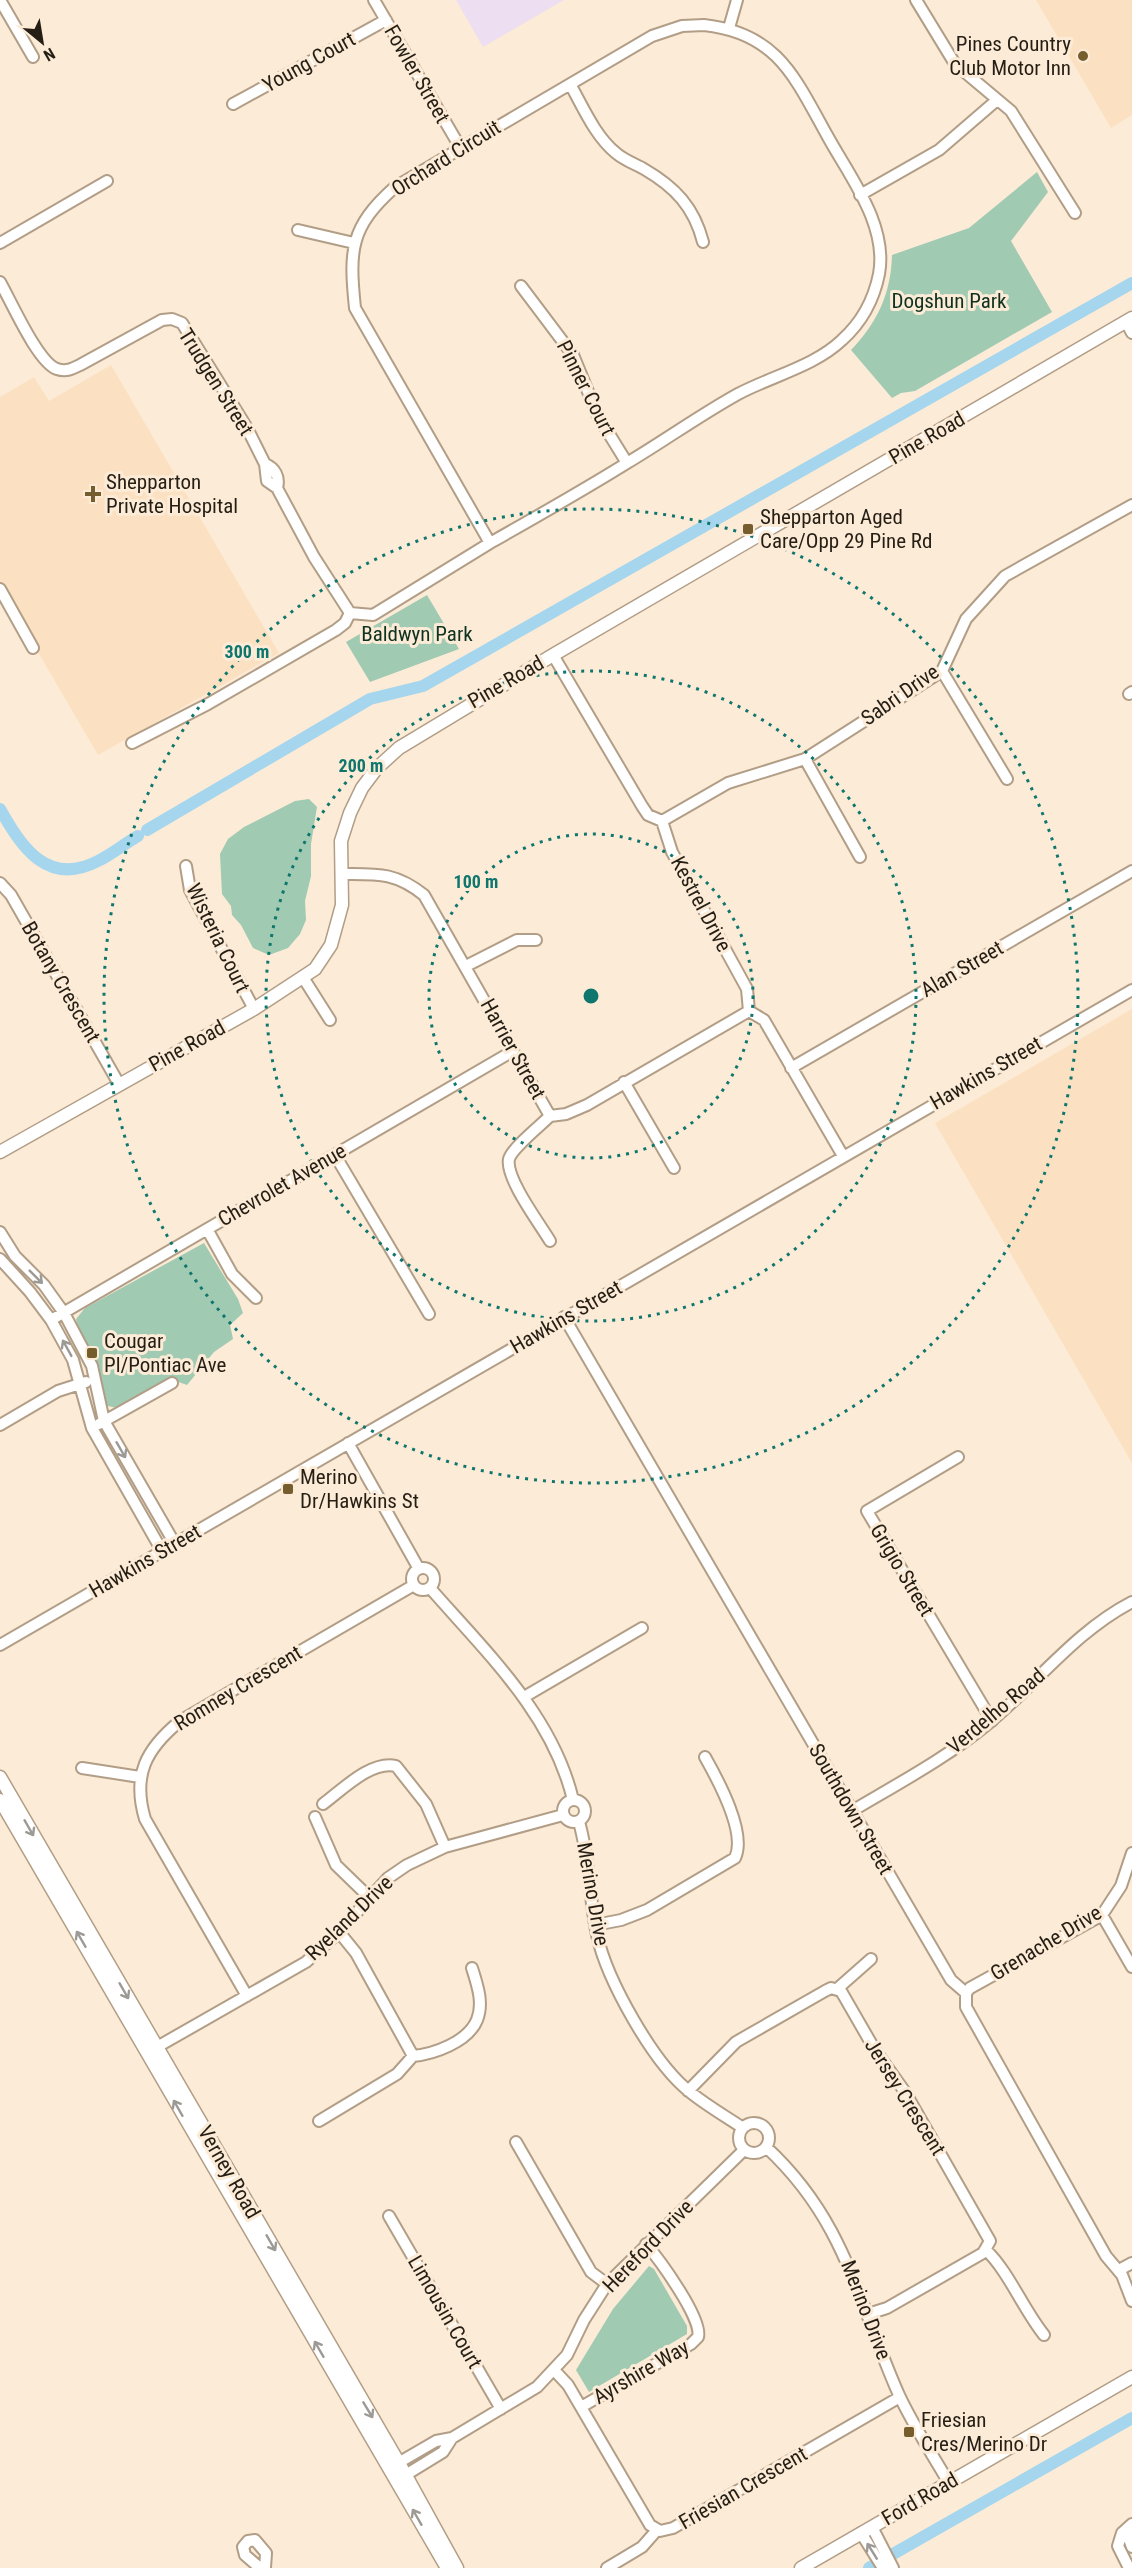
<svg xmlns="http://www.w3.org/2000/svg" width="1132" height="2568" font-family="'Roboto Condensed',sans-serif">
<style>
.built{fill:#fbe1c1}
.education{fill:#eddef1}
.green{fill:#a0cab1}
.lines{fill:none;stroke-linecap:round;stroke-linejoin:round}
.canal{stroke:#a5d6ed;stroke-width:12}
.minor-casing{stroke:#b29e86;stroke-width:14}
.tertiary-casing{stroke:#b29e86;stroke-width:15}
.minor{stroke:#fff;stroke-width:10}
.tertiary{stroke:#fff;stroke-width:12}
.oneway{stroke:#9d9a95}
.ring{fill:none;stroke:#0f766e;stroke-width:3;stroke-dasharray:3 6}
.poi-dot{fill:#755d2d;stroke:#fcebd7;stroke-width:2}
.labels{text-anchor:middle;dominant-baseline:central;stroke-width:6;stroke-linejoin:round;paint-order:stroke}
.poi-label{font-size:21px;fill:#251e14;stroke:#fcebd7;text-anchor:start}
.street-label{font-size:21px;fill:#251e14;stroke:#fcebd7}
.park-label{font-size:21px;fill:#0d321f;stroke:#fcebd7}
.centre{fill:#0f766e;stroke:#fcebd7;stroke-width:3}
.ring-label{font-size:18px;text-anchor:middle;font-weight:bold;fill:#0f766e;stroke:#fcebd7;stroke-width:6;stroke-linejoin:round;paint-order:stroke}
</style>
<rect width="100%" height="100%" fill="#fcebd7"/>
<path class="built" d="M1036,0H1132V115L1111,128Z
M111,365L279,653L98,755L0,587V397L34,377L49,401Z
M1132,1009V1463L935,1123Z"/>
<path class="education" d="M456,0H564L483,47Z"/>
<path class="green" d="M1037,172L1048,192L1011,241L1052,312L915,391L901,393L892,398L851,350C877,323 891,294 892,255L969,228Z
M427,595L459,649L370,682L346,642Z
M309,799L317,807L311,844V876L305,901L306,920L300,934L288,948L269,955L253,948L241,925L232,915L231,906L222,894L220,854L228,839L244,827L295,801Z
M204,1243L238,1299L243,1313L230,1325L233,1339L214,1352L187,1385L170,1379L117,1408L103,1405L97,1366L80,1335L76,1319L85,1308Z
M649,2266L654,2269L687,2326V2334L589,2392L576,2370L613,2309Z"/>
<g class="lines">
<path class="canal" d="M0,809C22,848 48,887 98,861C112,854 124,844 138,836
M147,830L370,699L423,686L1132,283
M893,2554L1132,2418
M869,2568L874,2565"/>
<g class="minor-casing">
<path id="minor" d="M0,0L33,57
M374,0L460,147
M916,0L955,64L1011,111L1075,213
M704,25C778,33 795,78 828,137C850,177 888,225 879,274C874,299 862,322 842,340C815,366 772,376 738,394C700,415 664,441 627,463C582,491 536,517 490,543L355,308C349,250 350,227 395,187L652,36L682,26Z
M729,28L737,0
M570,84C583,107 595,136 616,153C624,160 635,164 644,169C675,187 694,207 703,242
M233,104L386,20
M860,195L939,150L997,100
M298,230L354,243
M0,243L107,181
M0,282C11,301 38,363 57,369C66,372 72,369 80,365L162,320L172,319L182,323L247,428L265,464L267,481L277,488L314,557L350,613
M521,286L573,355L598,416L627,463
M1126,322L1132,333
M265,464C275,468 280,477 277,488
M0,589L33,648
M350,613L373,615L490,543
M553,655L642,806L648,815L662,821L672,852L747,989L749,1011L764,1020L843,1156
M942,671L1007,779
M1129,694L1132,692
M132,743L208,704L336,630L345,623L350,613
M805,759L860,857
M662,821L728,783L805,759L942,671L966,619L1005,576L1132,505
M186,866L190,890L254,1009
M342,874C377,874 395,872 424,895L550,1116L566,1114L587,1105L749,1011
M0,883L11,895L119,1084
M466,966L517,940H536
M304,979L330,1020
M791,1068L1132,871
M624,1082L674,1168
M550,1116C541,1125 512,1148 509,1159C505,1178 540,1224 550,1241
M335,1155L429,1314
M207,1229L232,1274L256,1298
M0,1232L15,1256L44,1285L64,1313L92,1366L104,1421L175,1544
M0,1259L30,1292L51,1320L73,1360L92,1428L162,1551
M564,1317L951,1980L966,1993V2007L1106,2256L1122,2275L1132,2301
M51,1320L513,1051
M99,1424L172,1383
M0,1425L58,1391L86,1382
M348,1443L419,1569
M958,1457L867,1511L992,1721
M412 1579a11 11 0 1 1 22 0a11 11 0 1 1-22 0Z
M430,1588C486,1652 553,1715 573,1800
M0,1645L1132,990
M524,1697L642,1628
M82,1768L140,1777
M563 1811a11 11 0 1 1 22 0a11 11 0 1 1-22 0Z
M323,1804C342,1790 371,1760 396,1766L426,1804L445,1847
M852,1811C899,1783 948,1757 990,1722C1038,1682 1076,1631 1132,1602
M315,1817L336,1865L369,1897
M579,1822C590,1859 589,1898 597,1935C607,1980 653,2063 690,2092C706,2105 725,2116 743,2128
M1102,1915L1132,1967
M595,1925L621,1920L647,1910L735,1858C747,1833 718,1780 705,1757
M837,1989L871,1959
M966,1993L970,1988L1102,1915L1121,1886L1132,1853
M247,1996L145,1819C132,1775 146,1749 180,1721L414,1585
M150,2051L306,1962L339,1932L388,1878L407,1865L445,1847L563,1815
M413,2056C434,2054 468,2042 477,2020C484,2003 477,1984 472,1968
M688,2091L736,2042L825,1991L831,1988L841,1991L875,2050L905,2092L990,2241L983,2253L887,2308L868,2314
M319,2121L397,2074L413,2056L356,1953L339,1932
M739 2138a15 15 0 1 1 30 0a15 15 0 1 1-30 0Z
M516,2142L591,2272L607,2284
M766,2147C847,2222 857,2301 899,2395C913,2425 932,2454 949,2483
M389,2216L501,2409
M986,2250C1009,2272 1023,2309 1044,2335
M1119,2270L1132,2263
M554,2370L568,2385L650,2525L660,2531L673,2528L900,2397
M581,2407L691,2344L698,2337C703,2319 659,2259 646,2244
M393,2466L436,2441L452,2438L537,2387L567,2355L584,2320L607,2284L744,2150
M399,2479L443,2452L452,2438
M1132,2525L1129,2539L1132,2547
M872,2527L893,2568
M861,2533L883,2568
M260,2568L245,2555L243,2547L248,2541L255,2540L266,2553L265,2568
M607,2568L642,2547L657,2530
M1129,2568L1118,2546L1122,2533L1132,2524"/>
</g>
<g class="tertiary-casing">
<path id="tertiary" d="M0,1152L254,1009L315,969L331,945L342,905L341,841L350,813L362,788L377,768L399,748L553,655L1132,318
M0,1777L399,2463L457,2568
M0,1800L447,2568
M801,2568L1132,2377"/>
</g>
<use href="#minor" class="minor"/>
<use href="#tertiary" class="tertiary"/>
</g>
<defs><path id="oneway-shaft" d="M-6 0H5M1.5-3L5.5 0L1.5 3" fill="none" stroke-width="1.6" stroke-linecap="round" stroke-linejoin="round" transform="scale(1.5)"/></defs>
<g class="oneway">
<use href="#oneway-shaft" transform="translate(36 1277) rotate(45)"/>
<use href="#oneway-shaft" transform="translate(67 1348) rotate(-119)"/>
<use href="#oneway-shaft" transform="translate(121 1450) rotate(60)"/>
<use href="#oneway-shaft" transform="translate(29 1828) rotate(60)"/>
<use href="#oneway-shaft" transform="translate(81 1939) rotate(-120)"/>
<use href="#oneway-shaft" transform="translate(124 1991) rotate(60)"/>
<use href="#oneway-shaft" transform="translate(178 2108) rotate(-120)"/>
<use href="#oneway-shaft" transform="translate(271 2243) rotate(60)"/>
<use href="#oneway-shaft" transform="translate(319 2349) rotate(-120)"/>
<use href="#oneway-shaft" transform="translate(368 2410) rotate(59)"/>
<use href="#oneway-shaft" transform="translate(417 2517) rotate(-120)"/>
<use href="#oneway-shaft" transform="translate(872 2551) rotate(-122)"/>
</g>
<g class="ring">
<circle cx="591" cy="996" r="162"/>
<circle cx="591" cy="996" r="325"/>
<circle cx="591" cy="996" r="487"/>
</g>
<g class="poi-dot">
<circle cx="1083" cy="56" r="6"/>
<path d="M90 485h6v6h6v6h-6v6h-6v-6h-6v-6h6z"/>
<rect x="742" y="523" width="12" height="12" rx="3"/>
<rect x="86" y="1347" width="12" height="12" rx="3"/>
<rect x="282" y="1483" width="12" height="12" rx="3"/>
<rect x="903" y="2426" width="12" height="12" rx="3"/>
</g>
<g class="labels">
<g class="poi-label">
<text x="1071" y="44" text-anchor="end">Pines Country<tspan x="1071" dy="24">Club Motor Inn</tspan></text>
<text x="106" y="482">Shepparton<tspan x="106" dy="24">Private Hospital</tspan></text>
<text x="760" y="517">Shepparton Aged<tspan x="760" dy="24">Care/Opp 29 Pine Rd</tspan></text>
<text x="104" y="1341">Cougar<tspan x="104" dy="24">Pl/Pontiac Ave</tspan></text>
<text x="300" y="1477">Merino<tspan x="300" dy="24">Dr/Hawkins St</tspan></text>
<text x="921" y="2420">Friesian<tspan x="921" dy="24">Cres/Merino Dr</tspan></text>
</g>
<g class="street-label">
<text transform="translate(309 62) rotate(-29)">Young Court</text>
<text transform="translate(417 74) rotate(60)">Fowler Street</text>
<text transform="translate(446 158) rotate(-32)">Orchard Circuit</text>
<text transform="translate(216 382) rotate(58)">Trudgen Street</text>
<text transform="translate(586 388) rotate(63)">Pinner Court</text>
<text transform="translate(927 438) rotate(-30)">Pine Road</text>
<text transform="translate(506 682) rotate(-30)">Pine Road</text>
<text transform="translate(900 695) rotate(-35)">Sabri Drive</text>
<text transform="translate(701 904) rotate(62)">Kestrel Drive</text>
<text transform="translate(218 938) rotate(64)">Wisteria Court</text>
<text transform="translate(962 969) rotate(-30)">Alan Street</text>
<text transform="translate(61 982) rotate(60)">Botany Crescent</text>
<text transform="translate(187 1046) rotate(-29)">Pine Road</text>
<text transform="translate(513 1049) rotate(61)">Harrier Street</text>
<text transform="translate(986 1073) rotate(-30)">Hawkins Street</text>
<text transform="translate(282 1185) rotate(-30)">Chevrolet Avenue</text>
<text transform="translate(566 1317) rotate(-30)">Hawkins Street</text>
<text transform="translate(145 1561) rotate(-30)">Hawkins Street</text>
<text transform="translate(902 1570) rotate(59)">Grigio Street</text>
<text transform="translate(238 1688) rotate(-31)">Romney Crescent</text>
<text transform="translate(996 1711) rotate(-40)">Verdelho Road</text>
<text transform="translate(851 1809) rotate(60)">Southdown Street</text>
<text transform="translate(593 1894) rotate(80)">Merino Drive</text>
<text transform="translate(349 1918) rotate(-44)">Ryeland Drive</text>
<text transform="translate(1046 1943) rotate(-31)">Grenache Drive</text>
<text transform="translate(905 2097) rotate(58)">Jersey Crescent</text>
<text transform="translate(229 2172) rotate(60)">Verney Road</text>
<text transform="translate(648 2246) rotate(-46)">Hereford Drive</text>
<text transform="translate(866 2310) rotate(69)">Merino Drive</text>
<text transform="translate(445 2312) rotate(60)">Limousin Court</text>
<text transform="translate(641 2372) rotate(-30)">Ayrshire Way</text>
<text transform="translate(743 2488) rotate(-30)">Friesian Crescent</text>
<text transform="translate(920 2499) rotate(-30)">Ford Road</text>
</g>
<g class="park-label">
<text x="949" y="301">Dogshun Park</text>
<text x="417" y="634">Baldwyn Park</text>
</g>
</g>
<circle cx="591" cy="996" r="9" class="centre"/>
<g class="ring-label">
<text x="247" y="658">300 m</text>
<text x="361" y="772">200 m</text>
<text x="476" y="888">100 m</text>
</g>
<g transform="translate(42 42) rotate(150)" stroke="#fcebd7" stroke-width="4.5" paint-order="stroke">
<path d="M0-4.5L10 22L0 15L-10 22Z" fill="#251e14"/>
<text y="-9" font-size="16" font-weight="bold" text-anchor="middle" fill="#251e14">N</text>
</g>
</svg>
